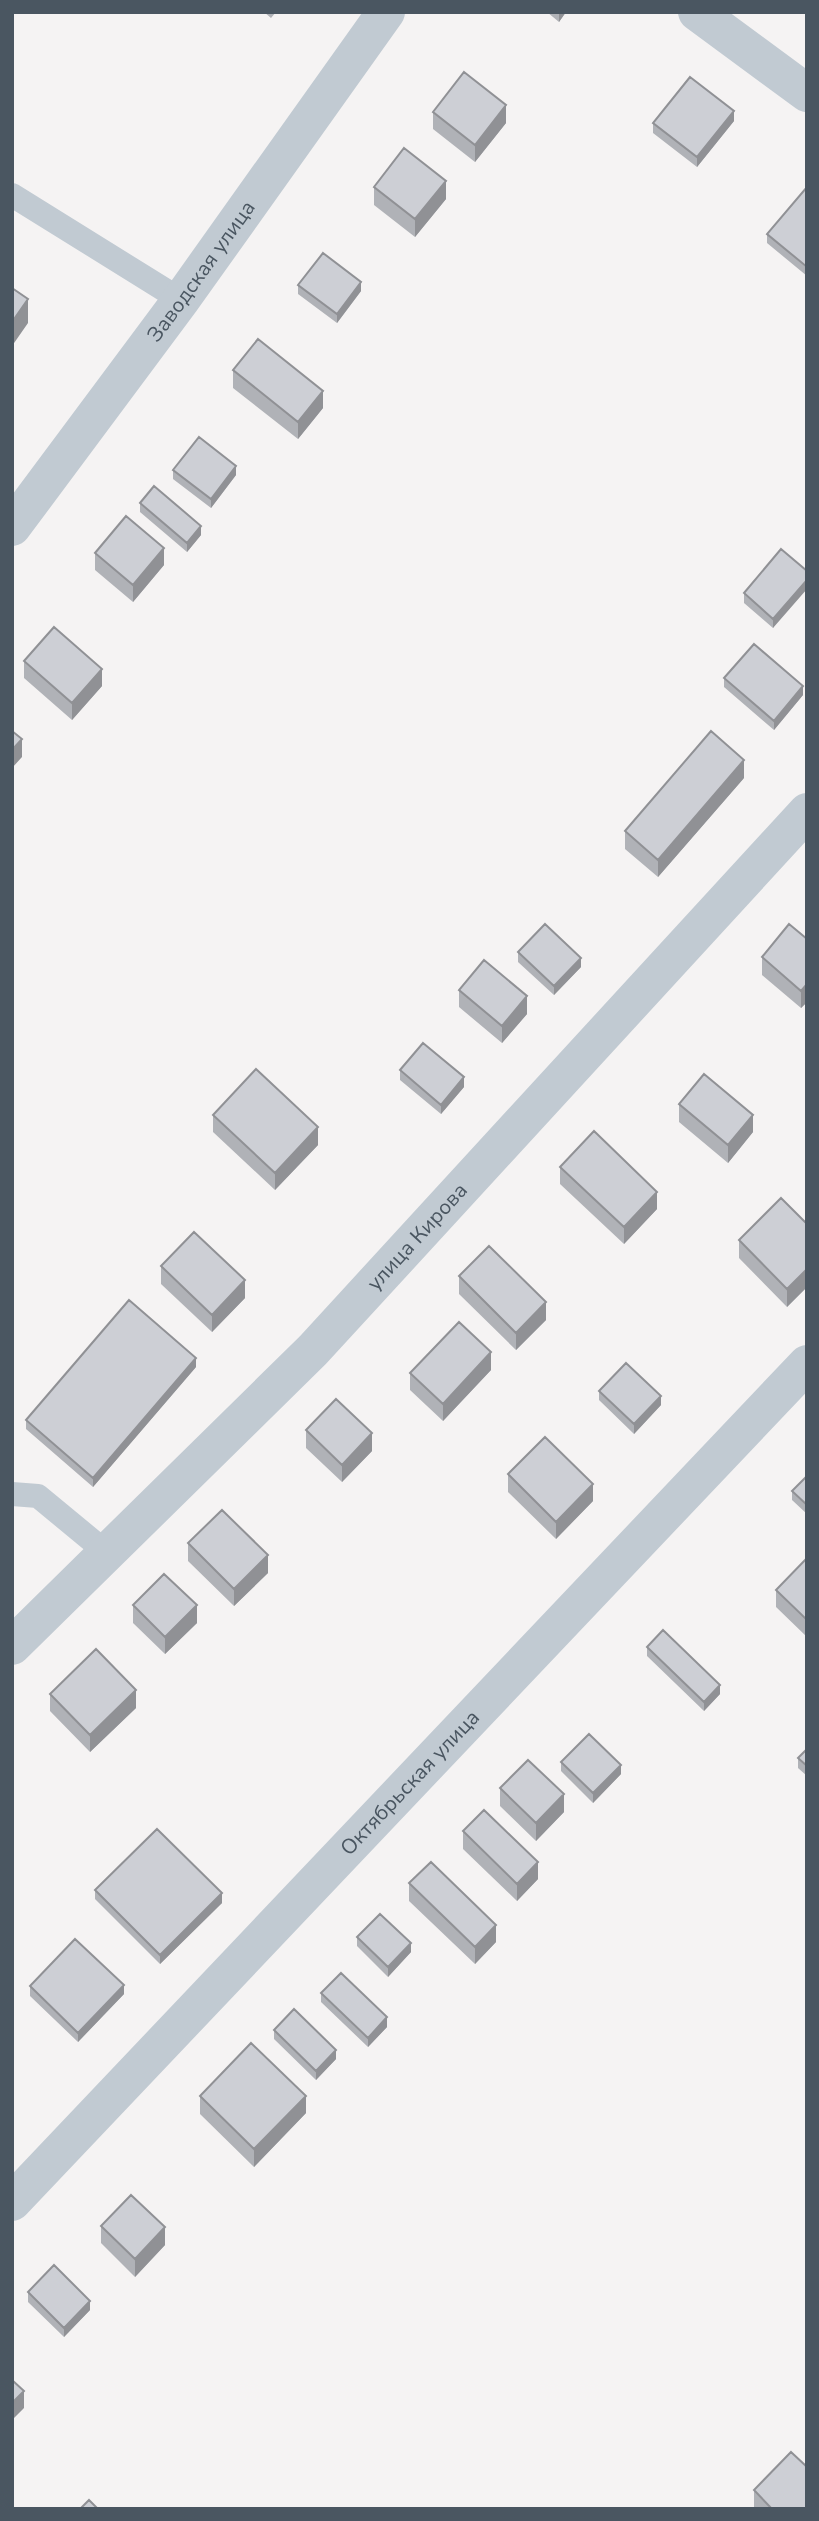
<svg xmlns="http://www.w3.org/2000/svg" width="819" height="2521" font-family="'Nunito Sans',sans-serif">
<style>
.lines{fill:none;stroke-linecap:round;stroke-linejoin:round}
.service{stroke:#c1cad2;stroke-width:24}
.minor{stroke:#c1cad2;stroke-width:38}
.tertiary{stroke:#c1cad2;stroke-width:38}
.wall{fill:#b0b2b7}
.shaded-wall{fill:#909195}
.building{fill:#cdcfd5;stroke:#909195;stroke-width:2}
.labels{text-anchor:middle;dominant-baseline:central;stroke-width:5;stroke-linejoin:round;paint-order:stroke}
.street-label{font-size:21px;fill:#4a5661;stroke:#fff}
</style>
<rect width="100%" height="100%" fill="#f5f3f3"/>
<g class="lines">
<path class="service" d="M12,195L181,300
M12,1494L38,1496L107,1553"/>
<g class="minor">
<path d="M697,12L807,93"/>
<path id="s1" d="M12,527L181,300L386,12"/>
<path id="s2" d="M12,2202L807,1364"/>
</g>
<path class="tertiary" id="s3" d="M12,1646L313,1350L807,812"/>
</g>
<path class="wall" d="M264,12H276L271,18Z
M547,12H566L559,22Z
M433,112L506,123L475,162L433,129Z
M734,121L697,167L653,133V123Z
M374,187L446,199L415,237L374,205Z
M807,187V276L767,243V234Z
M298,285L361,291L337,323L298,294Z
M233,370L323,408L298,439L233,388Z
M173,470L236,475L211,508L173,479Z
M140,503L201,535L187,552L140,512Z
M95,553L164,565L133,602L95,570Z
M807,571L773,628L744,603V593Z
M24,661L102,686L72,720L24,678Z
M724,678L803,695L774,730L724,687Z
M744,778L658,877L625,849V831Z
M807,939V1002L801,1008L762,975V957Z
M518,952L581,967L554,995L518,962Z
M459,990L527,1014L502,1043L459,1007Z
M400,1070L464,1087L441,1114L400,1080Z
M679,1104L753,1132L728,1163L679,1122Z
M213,1115L318,1145L275,1190L213,1132Z
M560,1167L657,1209L624,1244L560,1184Z
M807,1224V1287L787,1307L739,1258V1240Z
M161,1266L245,1298L212,1332L161,1284Z
M459,1276L546,1320L516,1350L459,1294Z
M196,1367L93,1487L26,1429V1420Z
M491,1370L443,1421L410,1390V1373Z
M599,1391L661,1405L634,1434L599,1400Z
M306,1430L372,1451L342,1482L306,1448Z
M508,1474L593,1501L556,1539L508,1492Z
M807,1476V1514L792,1500V1491Z
M188,1543L268,1573L234,1606L188,1561Z
M807,1558V1637L776,1607V1590Z
M133,1605L197,1623L165,1654L133,1623Z
M647,1647L720,1694L704,1711L647,1656Z
M50,1694L136,1708L90,1752L50,1711Z
M807,1749V1776L798,1768V1758Z
M561,1762L621,1774L593,1803L561,1771Z
M500,1788L564,1812L536,1841L500,1806Z
M463,1831L538,1879L517,1901L463,1849Z
M409,1883L496,1942L475,1964L409,1901Z
M95,1890L222,1903L160,1964L95,1899Z
M357,1937L411,1952L388,1977L357,1946Z
M30,1986L124,1994L78,2042L30,1996Z
M321,1993L387,2027L368,2047L321,2002Z
M274,2030L336,2059L316,2080L274,2039Z
M200,2096L306,2113L254,2167L200,2114Z
M101,2226L165,2245L135,2277L101,2243Z
M28,2292L90,2310L64,2337L28,2302Z
M754,2490L807,2509H754Z"/>
<path class="shaded-wall" d="M559,12H566L559,22Z
M506,105V123L475,162V145Z
M734,111V121L697,167V157Z
M446,181V199L415,237V219Z
M361,282V291L337,323V314Z
M28,299V323L12,346V322Z
M323,391V408L298,439V422Z
M236,466V475L211,508V499Z
M201,526V535L187,552V543Z
M164,548V565L133,602V585Z
M807,580V589L773,628V619Z
M102,669V686L72,720V703Z
M803,686V695L774,730V721Z
M22,739V757L12,768V750Z
M744,760V778L658,877V860Z
M581,958V967L554,995V986Z
M807,984V1002L801,1008V991Z
M527,996V1014L502,1043V1026Z
M464,1077V1087L441,1114V1105Z
M753,1115V1132L728,1163V1145Z
M318,1127V1145L275,1190V1173Z
M657,1192V1209L624,1244V1227Z
M807,1269V1287L787,1307V1289Z
M245,1280V1298L212,1332V1315Z
M546,1302V1320L516,1350V1333Z
M491,1352V1370L443,1421V1404Z
M196,1358V1367L93,1487V1478Z
M661,1396V1405L634,1434V1424Z
M372,1433V1451L342,1482V1465Z
M593,1484V1501L556,1539V1522Z
M268,1555V1573L234,1606V1589Z
M197,1605V1623L165,1654V1637Z
M720,1685V1694L704,1711V1702Z
M136,1690V1708L90,1752V1735Z
M621,1765V1774L593,1803V1793Z
M564,1794V1812L536,1841V1823Z
M538,1862V1879L517,1901V1884Z
M222,1893V1903L160,1964V1955Z
M496,1925V1942L475,1964V1947Z
M411,1943V1952L388,1977V1967Z
M124,1985V1994L78,2042V2033Z
M387,2017V2027L368,2047V2038Z
M336,2050V2059L316,2080V2071Z
M306,2096V2113L254,2167V2149Z
M165,2227V2245L135,2277V2259Z
M90,2301V2310L64,2337V2328Z
M24,2391V2408L12,2420V2403Z"/>
<path class="building" d="M464,72L506,105L475,145L433,112Z
M690,77L734,111L697,157L653,123Z
M404,148L446,181L415,219L374,187Z
M807,187V267L767,234Z
M323,253L361,282L337,314L298,285Z
M12,288L28,299L12,322Z
M258,339L323,391L298,422L233,370Z
M199,437L236,466L211,499L173,470Z
M154,486L201,526L187,543L140,503Z
M126,516L164,548L133,585L95,553Z
M781,549L807,571V580L773,619L744,593Z
M54,627L102,669L72,703L24,661Z
M754,644L803,686L774,721L724,678Z
M12,731L22,739L12,750Z
M711,731L744,760L658,860L625,831Z
M545,924L581,958L554,986L518,952Z
M789,924L807,939V984L801,991L762,957Z
M484,960L527,996L502,1026L459,990Z
M423,1043L464,1077L441,1105L400,1070Z
M256,1069L318,1127L275,1173L213,1115Z
M704,1074L753,1115L728,1145L679,1104Z
M594,1131L657,1192L624,1227L560,1167Z
M781,1198L807,1224V1269L787,1289L739,1240Z
M194,1232L245,1280L212,1315L161,1266Z
M489,1246L546,1302L516,1333L459,1276Z
M129,1300L196,1358L93,1478L26,1420Z
M459,1322L491,1352L443,1404L410,1373Z
M626,1363L661,1396L634,1424L599,1391Z
M336,1399L372,1433L342,1465L306,1430Z
M545,1437L593,1484L556,1522L508,1474Z
M807,1476V1505L792,1491Z
M222,1510L268,1555L234,1589L188,1543Z
M807,1558V1620L776,1590Z
M164,1574L197,1605L165,1637L133,1605Z
M663,1630L720,1685L704,1702L647,1647Z
M96,1649L136,1690L90,1735L50,1694Z
M589,1734L621,1765L593,1793L561,1762Z
M807,1749V1766L798,1758Z
M528,1760L564,1794L536,1823L500,1788Z
M484,1810L538,1862L517,1884L463,1831Z
M157,1829L222,1893L160,1955L95,1890Z
M431,1862L496,1925L475,1947L409,1883Z
M380,1914L411,1943L388,1967L357,1937Z
M75,1939L124,1985L78,2033L30,1986Z
M341,1973L387,2017L368,2038L321,1993Z
M294,2009L336,2050L316,2071L274,2030Z
M251,2043L306,2096L254,2149L200,2096Z
M131,2195L165,2227L135,2259L101,2226Z
M54,2265L90,2301L64,2328L28,2292Z
M12,2380L24,2391L12,2403Z
M791,2452L807,2467V2509H772L754,2490Z
M89,2500L98,2509H80Z"/>
<g class="labels">
<g class="street-label">
<text stroke="none"><textPath href="#s1" startOffset="318">Заводская улица</textPath></text>
<text stroke="none"><textPath href="#s3" startOffset="576">улица Кирова</textPath></text>
<text stroke="none"><textPath href="#s2" startOffset="578">Октябрьская улица</textPath></text>
</g>
</g>
<rect width="819" height="2521" fill="none" stroke="#4a5661" stroke-width="28"/>
</svg>
